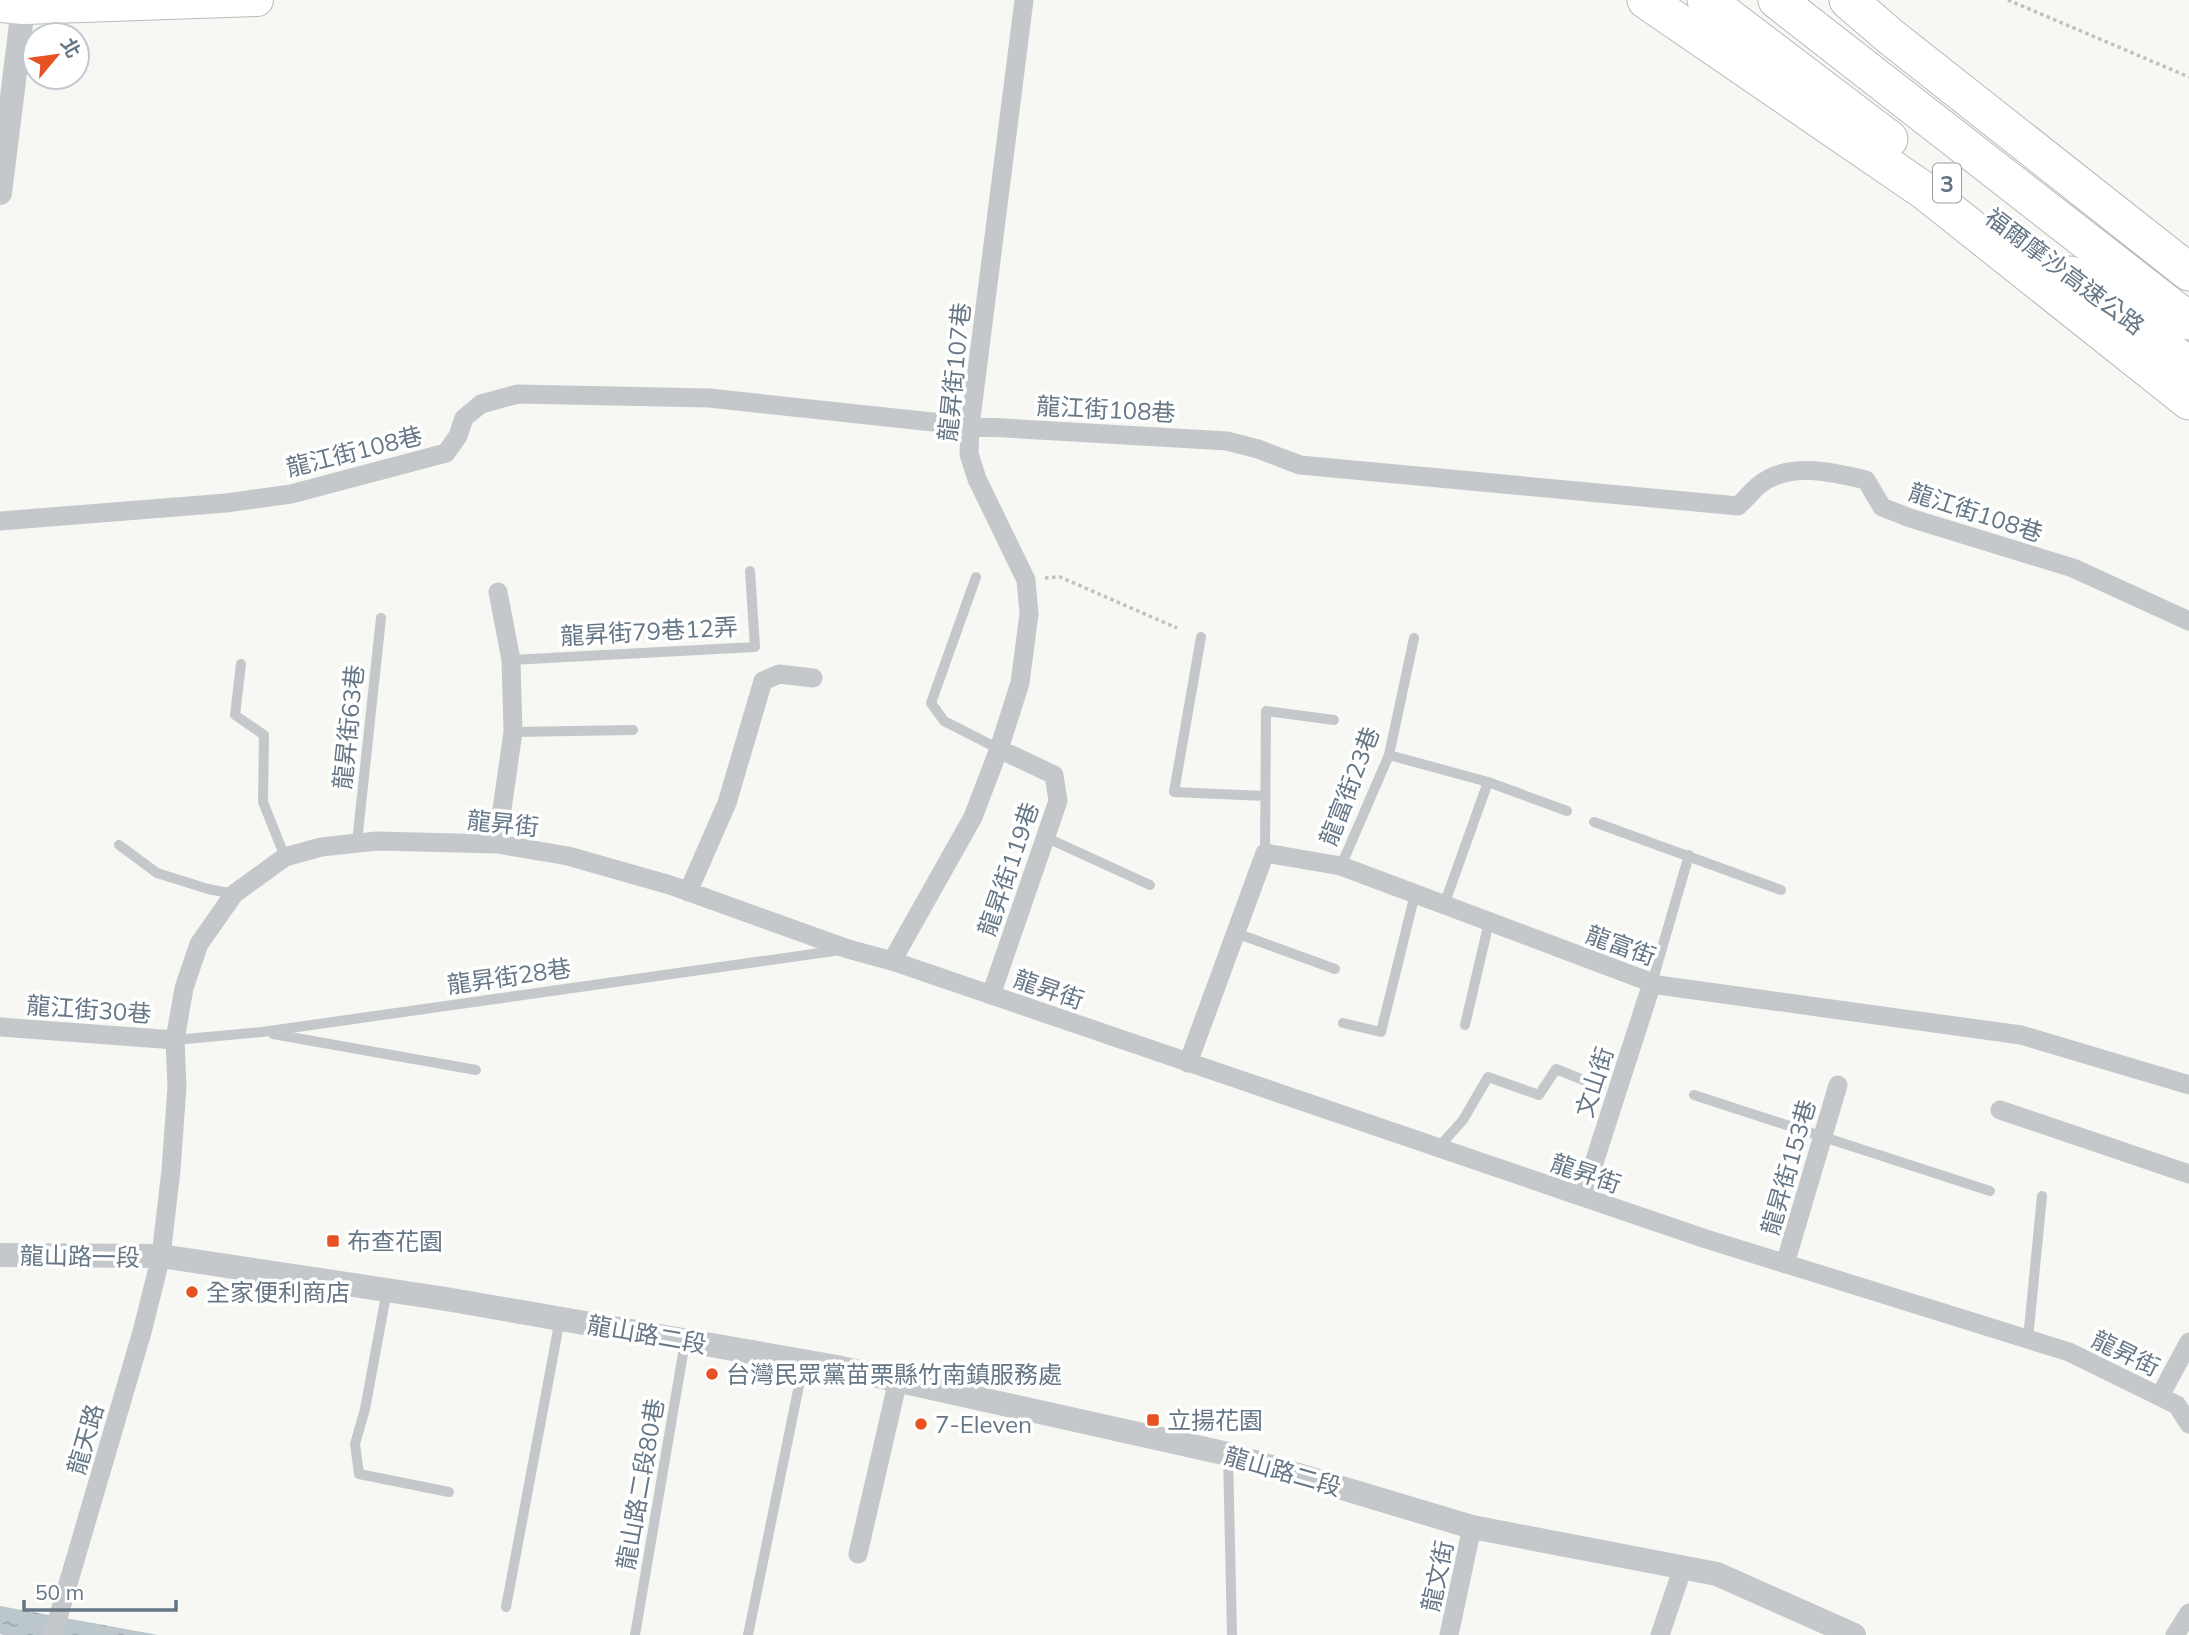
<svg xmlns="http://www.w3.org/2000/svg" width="2189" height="1635" font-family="Mulish,'Noto Sans TC',sans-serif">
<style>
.water{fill:url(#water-ripples)}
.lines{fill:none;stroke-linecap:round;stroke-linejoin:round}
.primary-casing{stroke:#b7bbbf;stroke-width:34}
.motorway-casing{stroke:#b7babd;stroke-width:39}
.path{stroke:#bec0c2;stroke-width:3.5;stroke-dasharray:3.5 3.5;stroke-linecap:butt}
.service{stroke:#c4c8cb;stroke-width:10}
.minor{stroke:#c4c8cb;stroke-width:19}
.tertiary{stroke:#c4c8cb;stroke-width:24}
.primary{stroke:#fff;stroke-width:32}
.motorway{stroke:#fff;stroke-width:37}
.poi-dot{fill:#e85122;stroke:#fff;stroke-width:2.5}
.labels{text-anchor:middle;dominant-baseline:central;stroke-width:7;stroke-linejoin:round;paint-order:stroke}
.shield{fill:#fff;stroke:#93a0aa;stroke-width:2}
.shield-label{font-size:23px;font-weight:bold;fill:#657786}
.street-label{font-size:24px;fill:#657786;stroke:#fff}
.poi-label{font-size:24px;fill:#657786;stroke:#fff;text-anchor:start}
</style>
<defs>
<pattern id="water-ripples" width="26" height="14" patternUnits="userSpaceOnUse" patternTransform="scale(1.75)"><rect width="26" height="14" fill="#bcc7cb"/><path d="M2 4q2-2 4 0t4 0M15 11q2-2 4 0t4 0" fill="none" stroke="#9ca6aa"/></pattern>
</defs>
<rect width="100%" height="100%" fill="#f7f7f4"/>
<path class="water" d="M0,1606L158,1635H3L0,1634Z"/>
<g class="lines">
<g class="primary-casing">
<path id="primary" d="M0,6L24,8L257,0"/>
</g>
<g class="motorway-casing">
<path id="motorway" d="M1646,0L1926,192L2189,401
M1706,0L1889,139
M1777,0L2189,321
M1848,0L1891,37L2189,272
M2070,275L2189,366"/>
</g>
<path class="path" d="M2008,0L2189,77
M1045,578L1060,577L1177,628"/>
<path class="service" d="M976,577L931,703L944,721L999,749
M1201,637L1174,792L1265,796
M511,660L755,647L750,571
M241,664L235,715L264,735L263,802L285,857
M513,732L633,730
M1389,755L1488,782
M1594,822L1781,890
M1045,837L1150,885
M357,842L381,618
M119,845L157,873L208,889L234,894
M1265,853L1266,711L1334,720
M1341,866L1389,755L1414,638
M1444,905L1488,782L1567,811
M1236,933L1335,969
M1652,983L1689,855
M1343,1023L1381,1032L1415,894
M1465,1025L1489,922
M273,1034L476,1070
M175,1040L262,1032L841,950
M1694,1095L1990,1191
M1438,1148L1463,1120L1488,1077L1539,1095L1556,1069L1601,1087
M387,1290L365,1409L355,1444L359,1474L449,1492
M2028,1339L2042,1196
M1228,1454L1232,1635
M506,1607L560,1319
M635,1635L685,1342
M748,1635L804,1361"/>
<path class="minor" d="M0,521L226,503L291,494L446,453L458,436L464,418L481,404L518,394L709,398L970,426L1227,441L1258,449L1300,465L1738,506C1745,500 1751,492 1758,486C1787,461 1832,472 1866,480L1882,507L1910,518L2073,568L2189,621
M497,844L513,732L511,660L498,592
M688,892L727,803L763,681L779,674L813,678
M892,961L973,817L999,749L1020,683L1029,614L1026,580L977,479L969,454L970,426L1024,0
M991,995L1058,801L1054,775L999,749
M0,1027L175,1040
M1188,1063L1265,853L1341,866L1658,985L2021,1035L2189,1085
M2000,1110L2189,1174
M1583,1197L1652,983
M1785,1264L1838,1085
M2160,1396L2189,1342
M858,1554L898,1380
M53,1635L142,1332L161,1256L171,1170L177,1087L175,1040L184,988L199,944L234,894L285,857L321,847L377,841L497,844L568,856L670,885L848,949L892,961L1706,1239L2069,1352L2177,1405L2189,1424
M1449,1635L1472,1527
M1660,1635L1683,1567
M2175,1635L2189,1613"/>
<path class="tertiary" d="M0,193L24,0
M0,1255L161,1256L446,1299L837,1367L1228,1454L1472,1527L1717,1574L1854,1635"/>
<use href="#primary" class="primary"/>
<use href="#motorway" class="motorway"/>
</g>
<g class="poi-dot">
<rect x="326" y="1234" width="14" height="14" rx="3.5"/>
<circle cx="192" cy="1292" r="7"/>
<circle cx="712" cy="1374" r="7"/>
<rect x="1146" y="1413" width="14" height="14" rx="3.5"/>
<circle cx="921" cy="1424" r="7"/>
</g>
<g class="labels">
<rect class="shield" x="1933" y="163.5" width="28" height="39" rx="5"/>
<g class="shield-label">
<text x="1947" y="183">3</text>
</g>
<g class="street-label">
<text transform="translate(2065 271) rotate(37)">福爾摩沙高速公路</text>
<text transform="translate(954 372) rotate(-84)">龍昇街107巷</text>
<text transform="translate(1106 409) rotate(3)">龍江街108巷</text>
<text transform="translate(354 451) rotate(-14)">龍江街108巷</text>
<text transform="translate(1976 512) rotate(18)">龍江街108巷</text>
<text transform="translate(649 631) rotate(-3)">龍昇街79巷12弄</text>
<text transform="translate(348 727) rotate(-84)">龍昇街63巷</text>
<text transform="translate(1349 786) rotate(-69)">龍富街23巷</text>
<text transform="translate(503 823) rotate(6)">龍昇街</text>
<text transform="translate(1008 869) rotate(-71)">龍昇街119巷</text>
<text transform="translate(1621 945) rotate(20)">龍富街</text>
<text transform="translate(509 976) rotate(-8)">龍昇街28巷</text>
<text transform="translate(1049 989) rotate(19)">龍昇街</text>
<text transform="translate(89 1009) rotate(4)">龍江街30巷</text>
<text transform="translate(1594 1082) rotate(-72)">文山街</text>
<text transform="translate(1788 1167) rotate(-74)">龍昇街153巷</text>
<text transform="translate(1586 1173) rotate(19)">龍昇街</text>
<text transform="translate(80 1256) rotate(1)">龍山路一段</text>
<text transform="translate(647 1334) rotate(10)">龍山路二段</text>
<text transform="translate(2126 1353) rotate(26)">龍昇街</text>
<text transform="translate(85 1439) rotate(-74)">龍天路</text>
<text transform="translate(1283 1471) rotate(16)">龍山路二段</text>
<text transform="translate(640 1484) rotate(-80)">龍山路二段80巷</text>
<text transform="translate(1437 1576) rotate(-78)">龍文街</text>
</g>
<g class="poi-label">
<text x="347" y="1241">布查花園</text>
<text x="206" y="1292">全家便利商店</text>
<text x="726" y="1374">台灣民眾黨苗栗縣竹南鎮服務處</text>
<text x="1167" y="1420">立揚花園</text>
<text x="935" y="1424">7-Eleven</text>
</g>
</g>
<g transform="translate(56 56) rotate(61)"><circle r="33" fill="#ffffff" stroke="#c1c9cf" stroke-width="2"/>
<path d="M0-5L12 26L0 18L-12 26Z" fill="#e85122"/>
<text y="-10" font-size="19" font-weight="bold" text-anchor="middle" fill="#657786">北</text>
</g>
<path d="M24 1600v10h152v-10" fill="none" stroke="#657786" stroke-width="3.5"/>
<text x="35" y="1600" font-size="21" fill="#657786" stroke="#ffffff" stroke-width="5" paint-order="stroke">50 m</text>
</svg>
